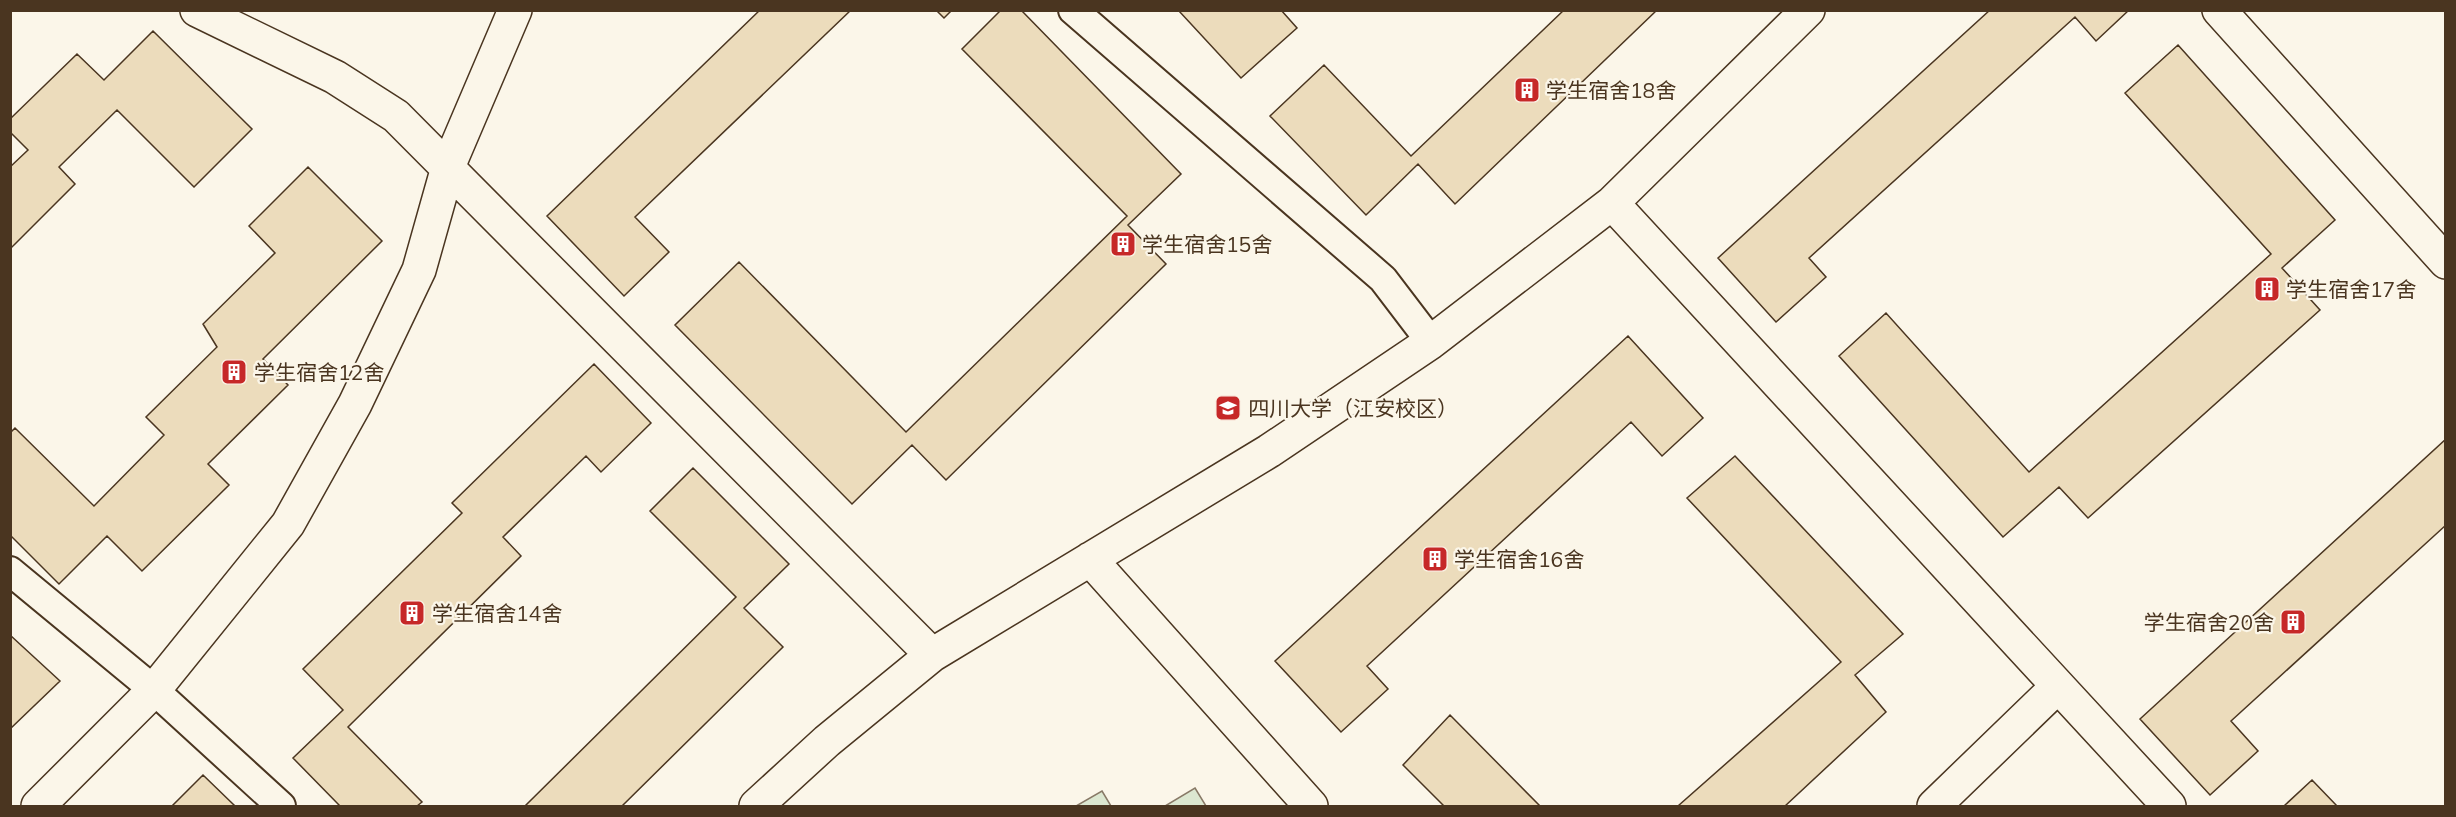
<svg xmlns="http://www.w3.org/2000/svg" width="2456" height="817" font-family="Mulish,'Noto Sans SC',sans-serif">
<style>
.green{fill:#dce7d0;stroke:#887966;stroke-width:1.5}
.building{fill:#ecdcbc;stroke:#4a3520;stroke-width:1.5}
.lines{fill:none;stroke-linecap:round;stroke-linejoin:round}
.pedestrian-casing{stroke:#4a3520;stroke-width:32}
.minor-casing{stroke:#4a3520;stroke-width:36}
.pedestrian{stroke:#fbf6e9;stroke-width:28}
.minor{stroke:#fbf6e9;stroke-width:33}
.labels{text-anchor:middle;dominant-baseline:central;stroke-width:4.5;stroke-linejoin:round;paint-order:stroke}
.poi-label{font-size:21px;fill:#4a3520;stroke:#fbf6e9;text-anchor:start}
</style>
<rect width="100%" height="100%" fill="#fbf6e9"/>
<path class="green" d="M1195,788L1206,806H1165Z
M1102,791L1111,806H1076Z"/>
<path class="building" d="M760,10H851L635,217L669,252L624,296L547,216Z
M936,10H952L944,18Z
M1001,10H1021L1181,174L1128,225L1166,264L946,480L912,445L852,504L675,325L739,262L906,432L1127,216L962,49Z
M1281,10L1297,28L1241,78L1179,11Z
M1564,10H1657L1455,204L1418,164L1366,215L1270,116L1324,65L1411,156Z
M1990,10H2129L2096,41L2075,17L1809,258L1826,277L1776,322L1718,258Z
M153,31L252,129L194,187L117,110L59,167L75,184L10,249V167L28,150L10,132V119L77,54L104,80Z
M2178,45L2335,220L2282,268L2320,310L2088,518L2059,487L2003,537L1839,356L1886,313L2029,472L2271,254L2125,93Z
M308,167L382,241L263,359L288,385L208,464L229,485L142,571L107,536L59,584L10,535V433L15,428L94,506L164,435L146,417L217,347L203,324L275,253L249,226Z
M1628,336L1703,418L1662,456L1631,422L1367,666L1388,689L1341,732L1275,661Z
M594,364L651,423L601,472L586,456L503,537L521,556L348,727L422,802L417,806H340L293,758L343,710L303,669L462,513L452,503Z
M2446,439V525L2231,721L2258,751L2210,795L2140,719Z
M1735,456L1903,634L1855,675L1886,712L1785,806H1678L1841,662L1687,498Z
M693,468L789,564L744,608L783,647L622,806H525L736,597L650,511Z
M10,635L60,681L10,729Z
M1450,715L1540,806H1444L1403,765Z
M203,775L235,806H172Z
M2312,780L2337,806H2284Z"/>
<g class="lines">
<g class="pedestrian-casing">
<path id="pedestrian" d="M1073,10L1383,279L1431,342
M10,571L154,690L281,806"/>
</g>
<g class="minor-casing">
<path id="minor" d="M197,10L335,77L396,116L932,655
M2219,10L2446,262
M1612,203L2169,806
M1090,559L1311,806
M38,806L154,690L288,524L355,404L419,270L448,167L515,10
M756,806L827,741L932,655L1269,451L1431,342L1612,203L1808,10
M1934,806L2058,686"/>
</g>
<use href="#pedestrian" class="pedestrian"/>
<use href="#minor" class="minor"/>
</g>
<defs>
<g id="building-square" transform="scale(1.35)"><rect x="-9" y="-9" width="18" height="18" rx="4" fill="#c62828" stroke="#fbf6e9"/><path d="M-4-6H4V6H1V3H-1V6H-4ZM-2.5-4.3h1.7v1.8h-1.7ZM.8-4.3h1.7v1.8H.8ZM-2.5-1h1.7V.8h-1.7ZM.8-1h1.7V.8H.8Z" fill="#fff"/></g>
<g id="university-square" transform="scale(1.35)"><rect x="-9" y="-9" width="18" height="18" rx="4" fill="#c62828" stroke="#fbf6e9"/><path d="M0-5L7-2L0 1L-7-2ZM-4 1L0 2.5L4 1V4Q0 6-4 4Z" fill="#fff"/></g>
</defs>
<g fill-rule="evenodd">
<use href="#building-square" x="1527" y="90"/>
<use href="#building-square" x="1123" y="244"/>
<use href="#building-square" x="2267" y="289"/>
<use href="#building-square" x="234" y="372"/>
<use href="#university-square" x="1228" y="408"/>
<use href="#building-square" x="1435" y="559"/>
<use href="#building-square" x="412" y="613"/>
<use href="#building-square" x="2293" y="622"/>
</g>
<g class="labels">
<g class="poi-label">
<text x="1546" y="90">学生宿舍18舍</text>
<text x="1142" y="244">学生宿舍15舍</text>
<text x="2286" y="289">学生宿舍17舍</text>
<text x="254" y="372">学生宿舍12舍</text>
<text x="1248" y="408">四川大学（江安校区）</text>
<text x="1454" y="559">学生宿舍16舍</text>
<text x="432" y="613">学生宿舍14舍</text>
<text x="2274" y="622" text-anchor="end">学生宿舍20舍</text>
</g>
</g>
<rect width="2456" height="817" fill="none" stroke="#4a3520" stroke-width="24"/>
</svg>
